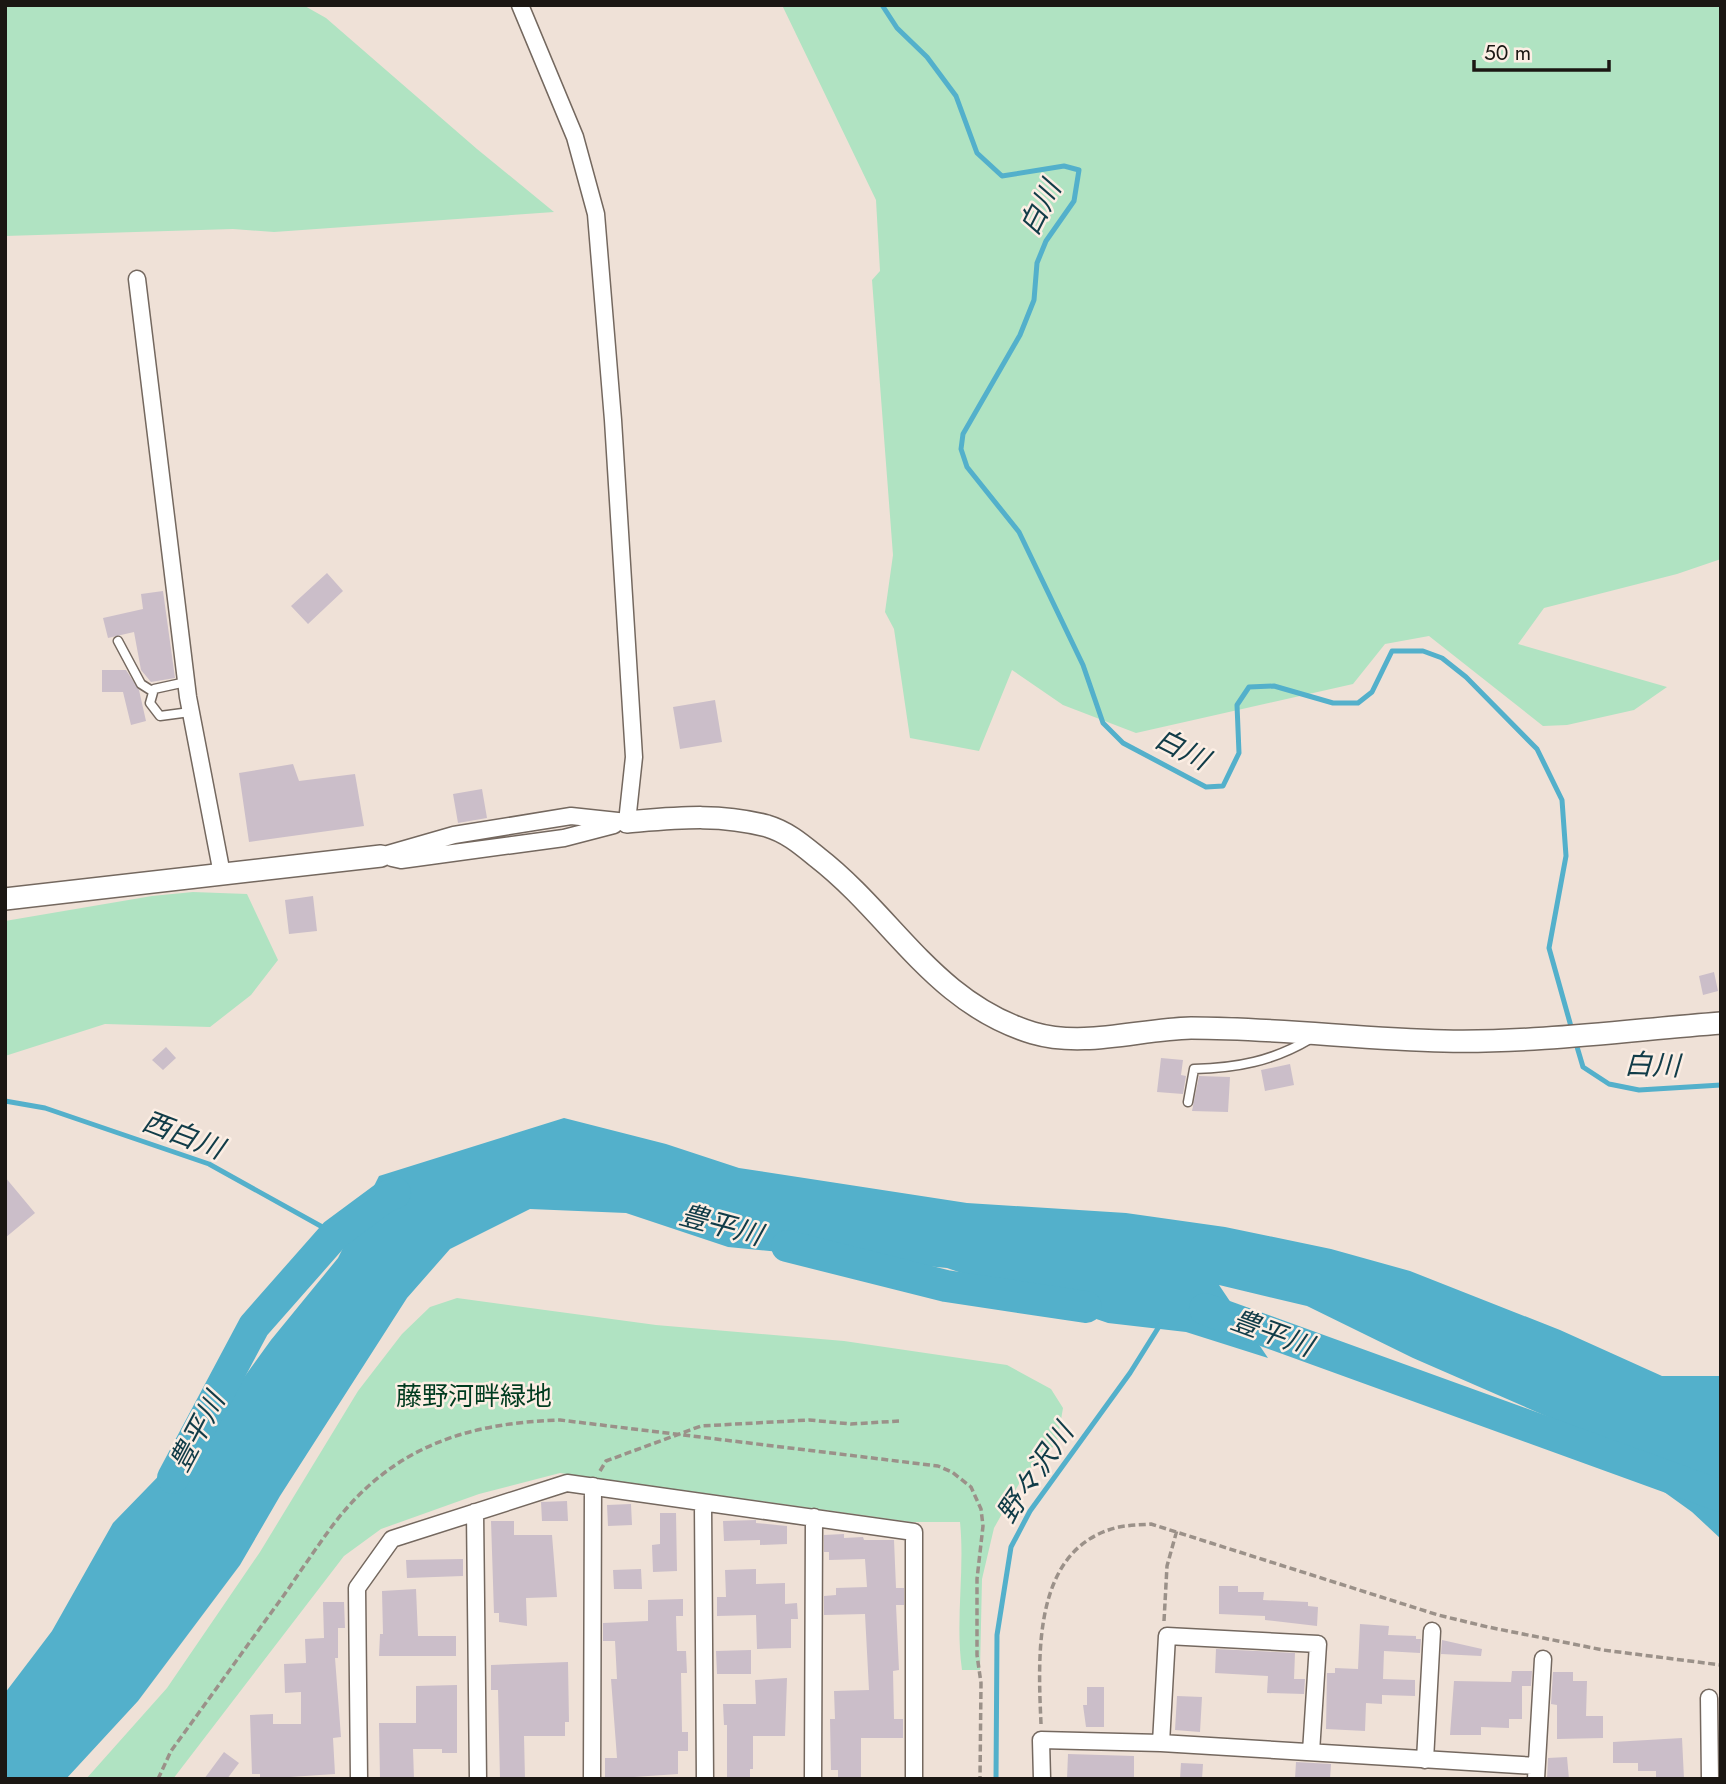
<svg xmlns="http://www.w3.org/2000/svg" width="1726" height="1784" font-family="Jost,'Noto Sans JP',sans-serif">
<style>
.green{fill:#b0e3c2}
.water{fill:#53b0cb}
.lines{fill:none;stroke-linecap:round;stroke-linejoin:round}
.stream{stroke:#53b0cb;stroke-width:5}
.river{stroke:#53b0cb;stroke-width:32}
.building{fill:#cbbec9}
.lane-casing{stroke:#74685f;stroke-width:11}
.street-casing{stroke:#74685f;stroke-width:19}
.secondary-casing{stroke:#74685f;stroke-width:24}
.path{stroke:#9b9189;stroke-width:3.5;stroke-dasharray:7 3.5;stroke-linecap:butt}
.lane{stroke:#fff;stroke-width:8}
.street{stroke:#fff;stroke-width:16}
.secondary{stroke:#fff;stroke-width:21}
.labels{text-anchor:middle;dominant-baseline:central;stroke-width:5;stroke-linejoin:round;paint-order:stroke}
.park-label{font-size:26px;fill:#003b1f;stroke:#fceee4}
.water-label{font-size:28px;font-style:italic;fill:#113c48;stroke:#fceee4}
</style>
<rect width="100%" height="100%" fill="#efe1d7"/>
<path class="green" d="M5,5H303L326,18L477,149L554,212L274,232L233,229L5,236Z
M782,5H1721V559L1677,574L1544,608L1518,644L1667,687L1634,710L1567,725L1543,726L1429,636L1385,644L1353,684L1136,733L1063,705L1012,670L979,751L910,738L894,629L885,612L893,555L872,280L880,271L876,200Z
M193,892L247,894L278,960L251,995L210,1027L105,1024L5,1056V921L152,896Z
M457,1298L656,1325L844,1341L1007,1365L1051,1389L1063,1408L1057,1443L1024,1475L994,1528L982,1579L980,1670H962C955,1621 965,1571 960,1522H911L560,1473L479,1494L381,1529L344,1556L173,1779H86L167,1688L260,1552L358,1391L402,1334L430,1307Z"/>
<path class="water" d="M564,1118L666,1144L739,1168L967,1203L1126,1213L1225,1227L1331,1249L1410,1271L1560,1330L1662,1376H1721V1539L1692,1512L1578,1430L1413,1358L1307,1306L1219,1285L1268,1358L1186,1332L1108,1323L947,1268L728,1247L626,1213L530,1209L450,1249L407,1298L280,1496L240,1565L138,1701L66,1779H5V1693L52,1631L113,1523L214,1419L271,1340L338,1258L379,1176Z"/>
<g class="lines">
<path class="stream" d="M882,5L897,28L927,57L956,96L977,153L1002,176L1064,166L1079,170L1074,201L1046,241L1037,263L1034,300L1020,335L963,434L961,449L967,467L1019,532L1083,665L1103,723L1123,743L1206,787L1223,786L1239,753L1237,705L1249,687L1274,686L1333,703H1358L1372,692L1392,651H1423L1442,658L1466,677L1537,749L1562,800L1566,856L1549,948L1572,1030
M1575,1040L1583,1067L1609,1084L1639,1090L1721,1085
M5,1101L45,1108L209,1164L335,1234
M996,1779L997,1635L1011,1547L1030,1511L1130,1373L1160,1325"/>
<path class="river" d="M787,1246L946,1286L1086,1307
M1205,1309L1721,1496
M173,1478L254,1326L335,1234L385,1197L395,1193"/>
</g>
<path class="building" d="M327,573L343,591L308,624L291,606Z
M163,591L175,678L151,682L141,670L134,632L108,638L103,618L143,609L141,594Z
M102,670H126L139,690L146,721L131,725L123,692H102Z
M715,700L722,742L680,749L673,707Z
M293,764L299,781L355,774L364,826L249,842L239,773Z
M482,789L487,818L458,823L453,794Z
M313,896L317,931L289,934L285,900Z
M1714,972L1718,991L1703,995L1699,976Z
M166,1047L176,1058L163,1070L152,1060Z
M1161,1058L1183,1060L1181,1075L1186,1076L1183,1094L1157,1092Z
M1290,1064L1294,1085L1265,1091L1261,1070Z
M1199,1076L1230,1077L1228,1112L1192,1111Z
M5,1177L35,1213L5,1238Z
M567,1501L568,1521H542L541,1502Z
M631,1504L632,1525L608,1526L607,1505Z
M660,1513H676L677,1571L653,1572L652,1545L660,1544Z
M756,1520V1523L787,1526V1544L760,1545V1540L724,1541L723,1521Z
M491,1521H514V1535H552L557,1597L526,1598L527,1626L499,1622V1613H494Z
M844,1534V1538L863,1537L864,1540H894L896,1588H904V1605H896L899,1670L893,1671L894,1719H903V1738H861V1779H838V1770H831L830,1719H835L834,1691L869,1690L865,1614L824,1615V1596L836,1595V1588L867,1587L865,1559L829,1560V1552H824V1535Z
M463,1559V1576L407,1578L406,1560Z
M641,1569L642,1589H614L613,1570Z
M756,1569V1584L785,1583V1604L797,1603L798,1619H791V1648L757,1649L756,1615L717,1616V1597H726L725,1570Z
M1219,1586H1238V1592H1264L1263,1600L1308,1602V1606L1318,1607L1317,1626L1265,1620V1616L1219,1614Z
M416,1589L418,1636H456V1656H379L380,1634H383L382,1591Z
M683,1599V1616H676L677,1651H686L687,1673H681L682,1732H688V1751H678V1774L605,1779V1758H617L611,1679H617L615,1641H603V1623L648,1621V1600Z
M323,1602H344L345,1628H338V1658H335L341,1737L333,1738L335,1774L260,1779V1774H252L250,1715L273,1714V1724H301V1692L285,1693L284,1664L306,1663L305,1639L324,1638Z
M1360,1624L1389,1626L1388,1635L1416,1636V1639H1421L1420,1653L1384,1651L1383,1679L1415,1680V1696L1382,1695V1704L1366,1703L1365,1731L1326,1729L1327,1673H1335V1668L1358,1669Z
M1442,1640L1482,1649L1481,1656L1441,1654Z
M1216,1649L1295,1653L1294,1679H1305L1304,1694L1267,1693L1268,1676L1215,1673Z
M751,1650V1674H717L716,1651Z
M568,1662L569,1722H565V1736H524L525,1779H500L498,1690H491V1665Z
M1512,1671H1532L1531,1686H1522V1719H1509V1728L1481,1727V1735H1450L1454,1681L1511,1682Z
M1553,1672H1573V1681H1587L1586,1716H1603V1738L1557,1739V1705L1551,1704Z
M787,1678L785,1736H753V1769H750V1779H727V1725H724L723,1704H756L755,1680Z
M457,1685V1753H442V1749H413L414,1779H380L379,1723H416V1686Z
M1087,1687H1104V1727H1086L1083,1705H1087Z
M1177,1696L1202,1697L1200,1732L1175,1730Z
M1682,1738L1684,1779H1656V1771H1638V1763H1613V1742Z
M224,1752L239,1763L227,1779H204Z
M1068,1754L1134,1756V1779H1067Z
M1567,1757L1569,1779H1547L1548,1758Z
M1296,1762L1331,1764L1330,1779H1295Z
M1181,1763L1203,1764L1202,1779H1180Z"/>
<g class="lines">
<g class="lane-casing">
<path id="lane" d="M118,641L141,684L152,691
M186,682L154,689L150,703L160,716L190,712
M1188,1102L1194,1069C1237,1068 1273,1061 1310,1039"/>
</g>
<g class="street-casing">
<path id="street" d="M520,5L575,137L596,214L613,420L634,757L627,822
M137,279L188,697L222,874
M381,856L454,835L571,816L627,822
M392,858L401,860L564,838L614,825
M703,1504L705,1779
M475,1512L478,1779
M1709,1698L1710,1779
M1161,1743L1167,1636L1318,1644L1311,1752
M1425,1760L1432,1631
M359,1779L357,1588L392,1539L567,1483L914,1532V1779
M592,1779L593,1486
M813,1779L814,1517
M1042,1779L1041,1740L1161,1743L1536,1766
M1536,1779L1543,1659"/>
</g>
<g class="secondary-casing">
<path id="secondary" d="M627,822C676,818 719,813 767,826C787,832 801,844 817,857C893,916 934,1003 1033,1033C1084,1048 1140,1029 1191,1028C1276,1028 1360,1039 1444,1041C1536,1043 1630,1030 1721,1023
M5,899L381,856"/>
</g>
<path class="path" d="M600,1471L606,1461L701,1426L809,1420L851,1424L899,1421
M1164,1621L1167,1566L1177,1530
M1041,1724C1038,1655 1032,1547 1119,1527C1129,1525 1140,1525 1151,1524L1438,1615L1488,1627L1603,1650L1721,1665
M158,1779L171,1751C209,1699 246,1647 284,1595C300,1572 316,1548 333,1525C392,1447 466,1423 560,1420L938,1466L952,1472L971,1487L981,1509L983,1526L977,1579V1655L981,1683L980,1779"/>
<use href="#lane" class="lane"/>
<use href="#street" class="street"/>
<use href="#secondary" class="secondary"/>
</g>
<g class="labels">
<g class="park-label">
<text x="474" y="1396">藤野河畔緑地</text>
</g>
<g class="water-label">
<text transform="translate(1040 208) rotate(-63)">白川</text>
<text transform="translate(1182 749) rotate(27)">白川</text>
<text transform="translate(1652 1065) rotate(2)">白川</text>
<text transform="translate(183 1135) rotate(21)">西白川</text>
<text transform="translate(721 1225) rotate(15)">豊平川</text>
<text transform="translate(1272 1333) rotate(20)">豊平川</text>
<text transform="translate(197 1432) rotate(-62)">豊平川</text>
<text transform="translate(1035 1473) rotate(-56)">野々沢川</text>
</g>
</g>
<rect width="1726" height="1784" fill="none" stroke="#1b1713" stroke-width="14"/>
<path d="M1474 60v10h135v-10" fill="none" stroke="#1b1713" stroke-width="3.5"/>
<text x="1484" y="60" font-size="21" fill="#1b1713" stroke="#fceee4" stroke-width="5" paint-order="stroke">50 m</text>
</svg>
